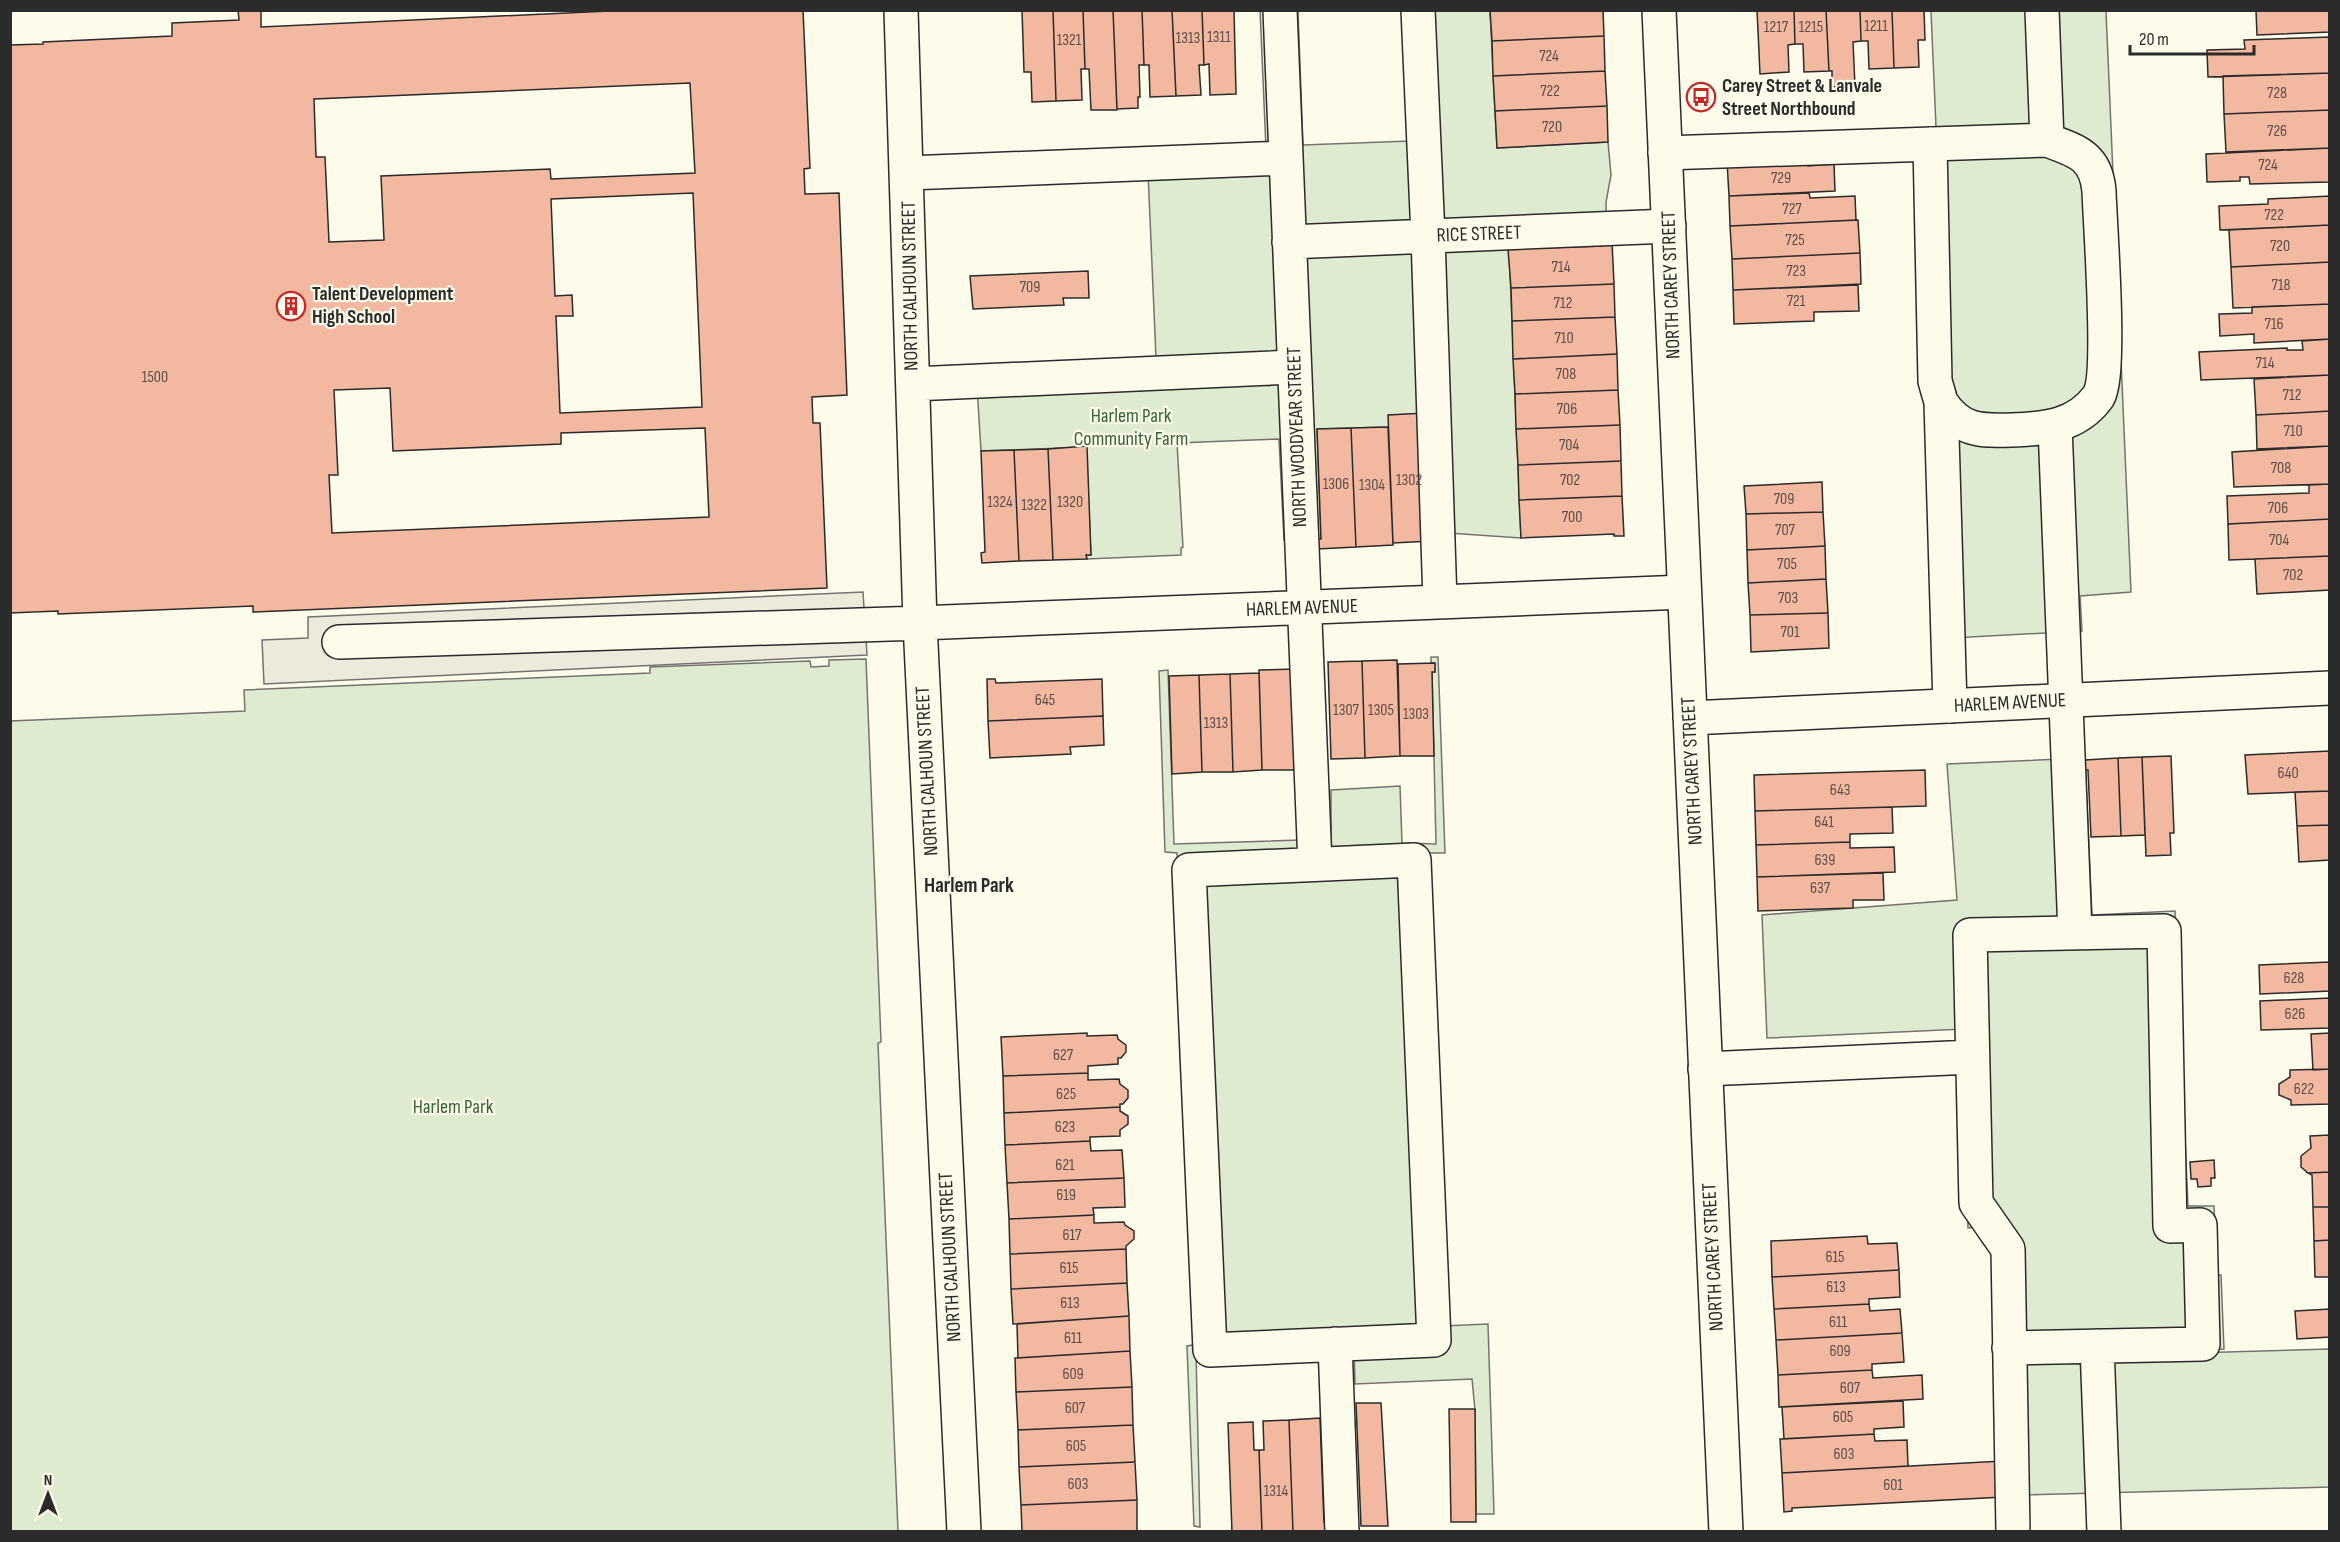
<svg xmlns="http://www.w3.org/2000/svg" width="2340" height="1542" font-family="'Sofia Sans Condensed',sans-serif">
<style>
.green{fill:#deebd1;stroke:#74746e;stroke-width:1.5}
.parking{fill:#eceadb;stroke:#74746e;stroke-width:1.5}
.building{fill:#f2b8a0;stroke:#2b2b2b;stroke-width:1.5;fill-rule:evenodd}
.lines{fill:none;stroke-linecap:round;stroke-linejoin:round}
.minor-casing{stroke:#2b2b2b;stroke-width:36}
.major-casing{stroke:#2b2b2b;stroke-width:36}
.minor{stroke:#fdfbea;stroke-width:33}
.major{stroke:#fdfbea;stroke-width:33}
.labels{text-anchor:middle;dominant-baseline:central;stroke-width:4.5;stroke-linejoin:round;paint-order:stroke}
.number-label{font-size:16px;fill:#5d4e48}
.poi-label{font-size:20px;font-weight:bold;fill:#2b2b2b;stroke:#fdfbea;text-anchor:start}
.street-label{font-size:20px;fill:#2b2b2b;stroke:#fdfbea}
.park-label{font-size:20px;fill:#34623c;stroke:#fdfbea}
.neighbourhood-label{font-size:21px;font-weight:bold;fill:#2b2b2b;stroke:#fdfbea}
</style>
<rect width="100%" height="100%" fill="#fdfbea"/>
<path class="green" d="M1260,10L1298,11L1303,145L1410,141L1405,11H1490L1497,148L1608,142L1611,175L1606,202L1607,242L1602,246L1509,250L1521,538L1448,533L1389,427L1317,429L1321,539L1284,540L1279,439L1177,443L1183,547L1181,548V555L1087,559L1086,555H1091L1086,447L981,451L976,370L1156,358L1148,172L1266,149Z
M1931,11H2106L2131,592L2080,596L2082,631L1952,638L1926,446L1914,130L1936,127Z
M1431,657H1438L1445,853H1422L1443,1326L1488,1324L1494,1514H1476L1475,1410L1472,1379L1355,1384L1354,1346L1196,1353L1200,1527L1194,1526L1187,1346L1199,1344L1177,853L1165,852L1159,671L1168,670L1174,844L1331,839V790L1400,786L1402,843L1436,844L1432,672H1435V663H1431Z
M866,659L881,1042L878,1043L898,1531H11V721L245,711L244,690L650,673V667L810,661L811,667L829,666V660Z
M2085,758L2092,915L2175,911L2188,1206H2214L2217,1275H2221L2224,1349L2086,1356L2329,1349V1487L2025,1495L1994,1226L1968,1228L1964,1029L1767,1038L1762,915L1957,900L1947,764Z"/>
<path class="parking" d="M863,592L867,655L264,684L262,640L308,638V617Z"/>
<path class="building" d="M238,10H261V27L631,10H803L810,168L804,169L805,194L839,193L847,395L812,397L813,423H820L827,588L253,612V606L58,614V611L10,613V45L43,44V42L172,36V23L239,20ZM690,83L695,173L551,179L550,169L381,176L384,240L329,242L325,157H316L314,99ZM693,193L702,407L560,413L556,316H573L572,295L555,296L551,199ZM390,388L393,451L561,444V433L705,428L709,517L332,533L329,475H338L334,390Z
M1022,10H1053L1056,101L1032,102L1031,72H1024Z
M1053,10H1083L1085,69H1081L1082,100L1056,101Z
M1083,10H1113L1117,110H1091L1089,69H1085Z
M1113,10H1142L1144,65H1139L1140,97H1138V108L1117,109Z
M1142,10H1172L1176,96L1150,97L1149,65H1144Z
M1172,10H1202L1204,65H1199L1201,95L1176,96Z
M1202,10H1234L1236,94L1210,95L1209,64L1204,65Z
M1490,10H1603L1604,36L1492,41Z
M1757,10H1794L1795,44L1788,45L1789,72L1760,74Z
M1794,10H1826L1829,71L1804,72L1803,44H1795Z
M1826,10H1860L1861,41L1853,42L1855,86L1832,87V71H1829Z
M1860,10H1892L1894,68L1869,69L1868,41H1861Z
M1892,10H1924L1925,40H1918L1919,67L1894,68Z
M2330,10V32L2257,35L2256,11Z
M1604,36L1605,71L1493,76L1492,41Z
M2330,37V73L2208,77L2207,50L2245,49L2244,40Z
M1605,71L1607,106L1495,111L1493,76Z
M2330,73V110L2224,114L2223,76Z
M1607,106L1608,142L1497,148L1495,111Z
M2330,110V148L2226,152L2224,114Z
M2330,148V182L2250,184L2249,177H2240V181L2207,182L2206,154Z
M1727,161H1808V166L1834,164L1835,191L1729,196Z
M1809,193L1810,198L1855,196L1856,220L1730,226L1729,196Z
M2330,196V225L2220,230L2219,206L2268,204V199Z
M1858,220L1860,253L1732,259L1730,226Z
M2330,225V262L2231,267L2229,230Z
M1602,242H1612L1614,284L1511,288L1508,249L1602,246Z
M1860,253L1861,284L1733,290L1732,259Z
M2330,262V304L2233,308L2231,267Z
M1088,271L1089,298H1063L1064,305L973,309L970,276Z
M1614,284L1615,317L1512,321L1511,288Z
M1858,285L1859,311L1814,312V321L1734,324L1733,290Z
M2330,304V339L2254,343V334L2220,336L2219,314L2252,313V307Z
M1615,317L1617,354L1513,359L1512,321Z
M2330,339V375L2201,380L2199,352L2287,348V350H2303L2302,341Z
M1617,354L1618,390L1515,394L1513,359Z
M2330,375V411L2256,415L2254,379Z
M1618,390L1620,425L1516,429L1515,394Z
M2330,411V446L2257,449L2256,415Z
M1425,413L1431,541L1393,543L1388,415Z
M1620,425L1621,461L1518,465L1516,429Z
M1388,427L1393,545L1356,547L1351,428Z
M1351,428L1356,547L1317,549V539H1321L1317,429Z
M1087,446L1091,555H1086L1087,559L1053,560L1048,449Z
M2330,446V484L2234,487L2232,452Z
M1048,449L1053,560L1019,561L1014,450Z
M1014,450L1019,561L982,563L981,553L985,552L981,451Z
M1621,461L1622,496L1519,500L1518,465Z
M1822,482L1823,512L1746,514L1744,486Z
M2330,484V519L2228,524L2227,496L2309,493V485Z
M1622,496L1624,536H1614V534L1521,538L1519,500Z
M1823,512L1825,546L1747,550L1746,514Z
M2330,519V556L2229,560L2228,524Z
M1825,546L1826,579L1748,583L1747,550Z
M2330,556V590L2257,594L2255,559Z
M1826,579L1828,613L1750,615L1748,583Z
M1828,613L1829,648L1751,652L1750,615Z
M1397,660L1400,756L1365,758L1362,661Z
M1362,661L1365,758L1331,759L1328,662Z
M1435,663V672H1432L1434,756H1400L1398,664Z
M1294,669L1291,678L1295,770H1262L1259,670Z
M1259,673L1262,770L1233,772L1230,674Z
M1230,674L1233,772H1202L1199,675Z
M1199,675L1202,772L1172,774L1169,676Z
M987,679H995L996,683L1102,679L1103,716L988,721Z
M1103,716L1104,745L1070,747L1071,754L990,758L988,721Z
M2330,751V791L2248,794L2245,755Z
M2171,756L2174,833H2170L2171,855L2146,856L2142,757Z
M2142,757L2145,835L2121,836L2118,758Z
M2118,758L2121,836L2091,837L2088,770H2085V760Z
M1925,770L1926,806L1755,811L1754,775Z
M2330,791V825L2297,826L2295,792Z
M1892,807L1893,833L1850,834V842L1756,845L1755,811Z
M2330,825V860L2299,862L2297,826Z
M1850,842V848L1894,847L1895,872L1757,877L1756,845Z
M1883,873L1884,900H1853V908L1758,911L1757,877Z
M2330,962V991L2260,994L2259,965Z
M2330,998V1028L2261,1030L2260,1001Z
M1087,1033V1036L1117,1035L1118,1039L1126,1045V1052L1121,1058H1118V1064L1088,1066V1073L1003,1076L1001,1037Z
M2330,1033V1069L2313,1070L2311,1034Z
M2330,1069V1104L2291,1105V1100L2279,1095V1084L2290,1077V1070Z
M1088,1073V1080L1119,1079L1120,1084L1128,1090V1098L1123,1104H1120V1107L1004,1113L1003,1076Z
M1120,1107V1111L1128,1116V1124L1120,1130V1136L1090,1137V1141L1005,1145L1004,1113Z
M2330,1135V1172L2308,1173L2301,1167V1156L2311,1148L2310,1136Z
M1090,1141L1091,1151L1122,1150L1124,1178L1007,1183L1005,1145Z
M2214,1160L2215,1178H2211V1186L2198,1187L2197,1179H2191L2190,1162Z
M2330,1172V1207H2313L2312,1175L2308,1173Z
M1124,1178L1125,1207L1093,1208L1094,1215L1009,1219L1007,1183Z
M2313,1207H2330V1240L2314,1241Z
M1094,1215V1223L1124,1222L1125,1225L1134,1231V1239L1126,1246V1249L1010,1254L1009,1219Z
M1867,1236L1868,1244L1897,1243L1899,1270L1772,1277L1771,1241Z
M2330,1240V1277H2315L2314,1241Z
M1126,1249L1127,1283L1011,1289L1010,1254Z
M1899,1270L1900,1297L1869,1299V1304L1774,1309L1772,1277Z
M1127,1283L1129,1316L1013,1324L1011,1289Z
M1869,1304L1870,1311L1900,1309L1902,1333L1776,1340L1774,1309Z
M2330,1309V1337L2297,1339L2295,1311Z
M1129,1316L1130,1351L1018,1358L1017,1324Z
M1902,1333L1904,1362L1872,1364V1370L1778,1375L1776,1340Z
M1130,1351L1132,1387L1016,1392L1015,1358Z
M1872,1370L1873,1378L1922,1375L1923,1399L1779,1407L1778,1375Z
M1132,1387L1133,1425L1018,1430L1016,1392Z
M1903,1401L1904,1427L1874,1429V1434L1784,1439L1782,1407Z
M1356,1403H1381L1388,1526H1361Z
M1449,1409H1475L1476,1522H1451Z
M1320,1418L1324,1522H1327V1532H1293L1289,1420Z
M1289,1420L1293,1532H1262L1259,1450H1264L1263,1421Z
M1253,1422L1254,1450H1259L1262,1532H1232L1228,1423Z
M1133,1425L1135,1462L1019,1467L1018,1430Z
M1874,1434L1875,1441L1907,1440L1908,1466L1782,1473L1780,1439Z
M2002,1461L2004,1497L1792,1508V1511L1784,1512L1782,1473Z
M1135,1462L1137,1500L1021,1505L1019,1467Z
M1137,1500V1532H1022L1021,1505Z"/>
<g class="lines">
<g class="minor-casing">
<path id="minor" d="M901,10L920,623L964,1532
M1280,10L1315,864
M1418,10L1428,236L1440,602
M2042,10L2047,140
M1930,144L1935,381L1941,402L1950,706
M1665,153L2047,140C2077,151 2096,156 2099,191C2100,225 2112,376 2098,397C2077,426 2045,429 2012,430C1980,431 1960,431 1941,402
M908,173L1285,158
M1289,242L1669,226
M913,384L1294,367
M2055,426L2075,933
M339,642L920,623L1684,592
M1414,860L1434,1340L1210,1350L1189,870Z
M1705,1069L1972,1057
M1335,1344L1342,1532
M2097,1346L2104,1532
M2009,1348L2203,1344L2200,1225L2170,1226L2164,931L1970,935L1976,1203L2008,1249L2013,1532"/>
</g>
<g class="major-casing">
<path id="major" d="M1659,10L1726,1532
M1690,718L2330,688"/>
</g>
<use href="#minor" class="minor"/>
<use href="#major" class="major"/>
</g>
<defs>
<g id="bus-ring" transform="scale(1.5)"><circle r="9.5" fill="#fdfbea" stroke="#c62828" stroke-width="1.5"/><path d="M-5-6H5V4H4V6H2V4H-2V6H-4V4H-5ZM-3.5-4V0h7V-4ZM-3.5 1.2v1.5H-2V1.2ZM2 1.2v1.5H3.5V1.2Z" fill="#c62828"/></g>
<g id="building-ring" transform="scale(1.5)"><circle r="9.5" fill="#fdfbea" stroke="#c62828" stroke-width="1.5"/><path d="M-4-6H4V6H1V3H-1V6H-4ZM-2.5-4.3h1.7v1.8h-1.7ZM.8-4.3h1.7v1.8H.8ZM-2.5-1h1.7V.8h-1.7ZM.8-1h1.7V.8H.8Z" fill="#c62828"/></g>
</defs>
<g fill-rule="evenodd">
<use href="#bus-ring" x="1701" y="97"/>
<use href="#building-ring" x="291" y="306"/>
</g>
<g class="labels">
<g class="number-label">
<text x="1876" y="26">1211</text>
<text x="1776" y="27">1217</text>
<text x="1811" y="27">1215</text>
<text x="1219" y="37">1311</text>
<text x="1188" y="38">1313</text>
<text x="1069" y="40">1321</text>
<text x="1549" y="56">724</text>
<text x="1550" y="91">722</text>
<text x="2277" y="93">728</text>
<text x="1552" y="127">720</text>
<text x="2277" y="131">726</text>
<text x="2268" y="165">724</text>
<text x="1781" y="178">729</text>
<text x="1792" y="209">727</text>
<text x="2274" y="215">722</text>
<text x="1795" y="240">725</text>
<text x="2280" y="246">720</text>
<text x="1561" y="267">714</text>
<text x="1796" y="271">723</text>
<text x="2281" y="285">718</text>
<text x="1030" y="287">709</text>
<text x="1796" y="301">721</text>
<text x="1563" y="303">712</text>
<text x="2274" y="324">716</text>
<text x="1564" y="338">710</text>
<text x="2265" y="363">714</text>
<text x="1566" y="374">708</text>
<text x="155" y="377">1500</text>
<text x="2292" y="395">712</text>
<text x="1567" y="409">706</text>
<text x="2293" y="431">710</text>
<text x="1569" y="445">704</text>
<text x="2281" y="468">708</text>
<text x="1409" y="480">1302</text>
<text x="1570" y="480">702</text>
<text x="1336" y="484">1306</text>
<text x="1372" y="485">1304</text>
<text x="1784" y="499">709</text>
<text x="1000" y="502">1324</text>
<text x="1070" y="502">1320</text>
<text x="1034" y="505">1322</text>
<text x="2278" y="508">706</text>
<text x="1572" y="517">700</text>
<text x="1785" y="530">707</text>
<text x="2279" y="540">704</text>
<text x="1787" y="564">705</text>
<text x="2293" y="575">702</text>
<text x="1788" y="598">703</text>
<text x="1790" y="632">701</text>
<text x="1045" y="700">645</text>
<text x="1346" y="710">1307</text>
<text x="1381" y="710">1305</text>
<text x="1416" y="714">1303</text>
<text x="1216" y="723">1313</text>
<text x="2288" y="773">640</text>
<text x="1840" y="790">643</text>
<text x="1824" y="822">641</text>
<text x="1825" y="860">639</text>
<text x="1820" y="888">637</text>
<text x="2294" y="978">628</text>
<text x="2295" y="1014">626</text>
<text x="1063" y="1055">627</text>
<text x="2304" y="1089">622</text>
<text x="1066" y="1094">625</text>
<text x="1065" y="1127">623</text>
<text x="1065" y="1165">621</text>
<text x="1066" y="1195">619</text>
<text x="1072" y="1235">617</text>
<text x="1835" y="1257">615</text>
<text x="1069" y="1268">615</text>
<text x="1836" y="1287">613</text>
<text x="1070" y="1303">613</text>
<text x="1838" y="1322">611</text>
<text x="1073" y="1338">611</text>
<text x="1840" y="1351">609</text>
<text x="1073" y="1374">609</text>
<text x="1850" y="1388">607</text>
<text x="1075" y="1408">607</text>
<text x="1843" y="1417">605</text>
<text x="1076" y="1446">605</text>
<text x="1844" y="1454">603</text>
<text x="1078" y="1484">603</text>
<text x="1893" y="1485">601</text>
<text x="1276" y="1491">1314</text>
</g>
<g class="poi-label">
<text x="1722" y="86">Carey Street &amp; Lanvale<tspan x="1722" dy="23">Street Northbound</tspan></text>
<text x="312" y="294">Talent Development<tspan x="312" dy="23">High School</tspan></text>
</g>
<g class="street-label">
<text transform="translate(1479 234) rotate(-2)">RICE STREET</text>
<text transform="translate(1671 285) rotate(-92)">NORTH CAREY STREET</text>
<text transform="translate(910 286) rotate(-91)">NORTH CALHOUN STREET</text>
<text transform="translate(1297 437) rotate(-92)">NORTH WOODYEAR STREET</text>
<text transform="translate(1302 608) rotate(-2)">HARLEM AVENUE</text>
<text transform="translate(2010 703) rotate(-3)">HARLEM AVENUE</text>
<text transform="translate(927 771) rotate(-93)">NORTH CALHOUN STREET</text>
<text transform="translate(1692 771) rotate(-93)">NORTH CAREY STREET</text>
<text transform="translate(950 1257) rotate(-93)">NORTH CALHOUN STREET</text>
<text transform="translate(1713 1257) rotate(-93)">NORTH CAREY STREET</text>
</g>
<g class="park-label">
<text x="1131" y="416">Harlem Park<tspan x="1131" dy="23">Community Farm</tspan></text>
<text x="453" y="1107">Harlem Park</text>
</g>
<g class="neighbourhood-label">
<text x="969" y="885">Harlem Park</text>
</g>
</g>
<rect width="2340" height="1542" fill="none" stroke="#2b2b2b" stroke-width="24"/>
<g transform="translate(48 1494)" stroke="#fdfbea" stroke-width="4.5" paint-order="stroke">
<path d="M0-4.5L10 22L0 15L-10 22Z" fill="#2b2b2b"/>
<text y="-9" font-size="16" font-weight="bold" text-anchor="middle" fill="#2b2b2b">N</text>
</g>
<path d="M2130 45v9h124v-9" fill="none" stroke="#2b2b2b" stroke-width="3"/>
<text x="2139" y="45" font-size="18" fill="#2b2b2b" stroke="#fdfbea" stroke-width="4.5" paint-order="stroke">20 m</text>
</svg>
